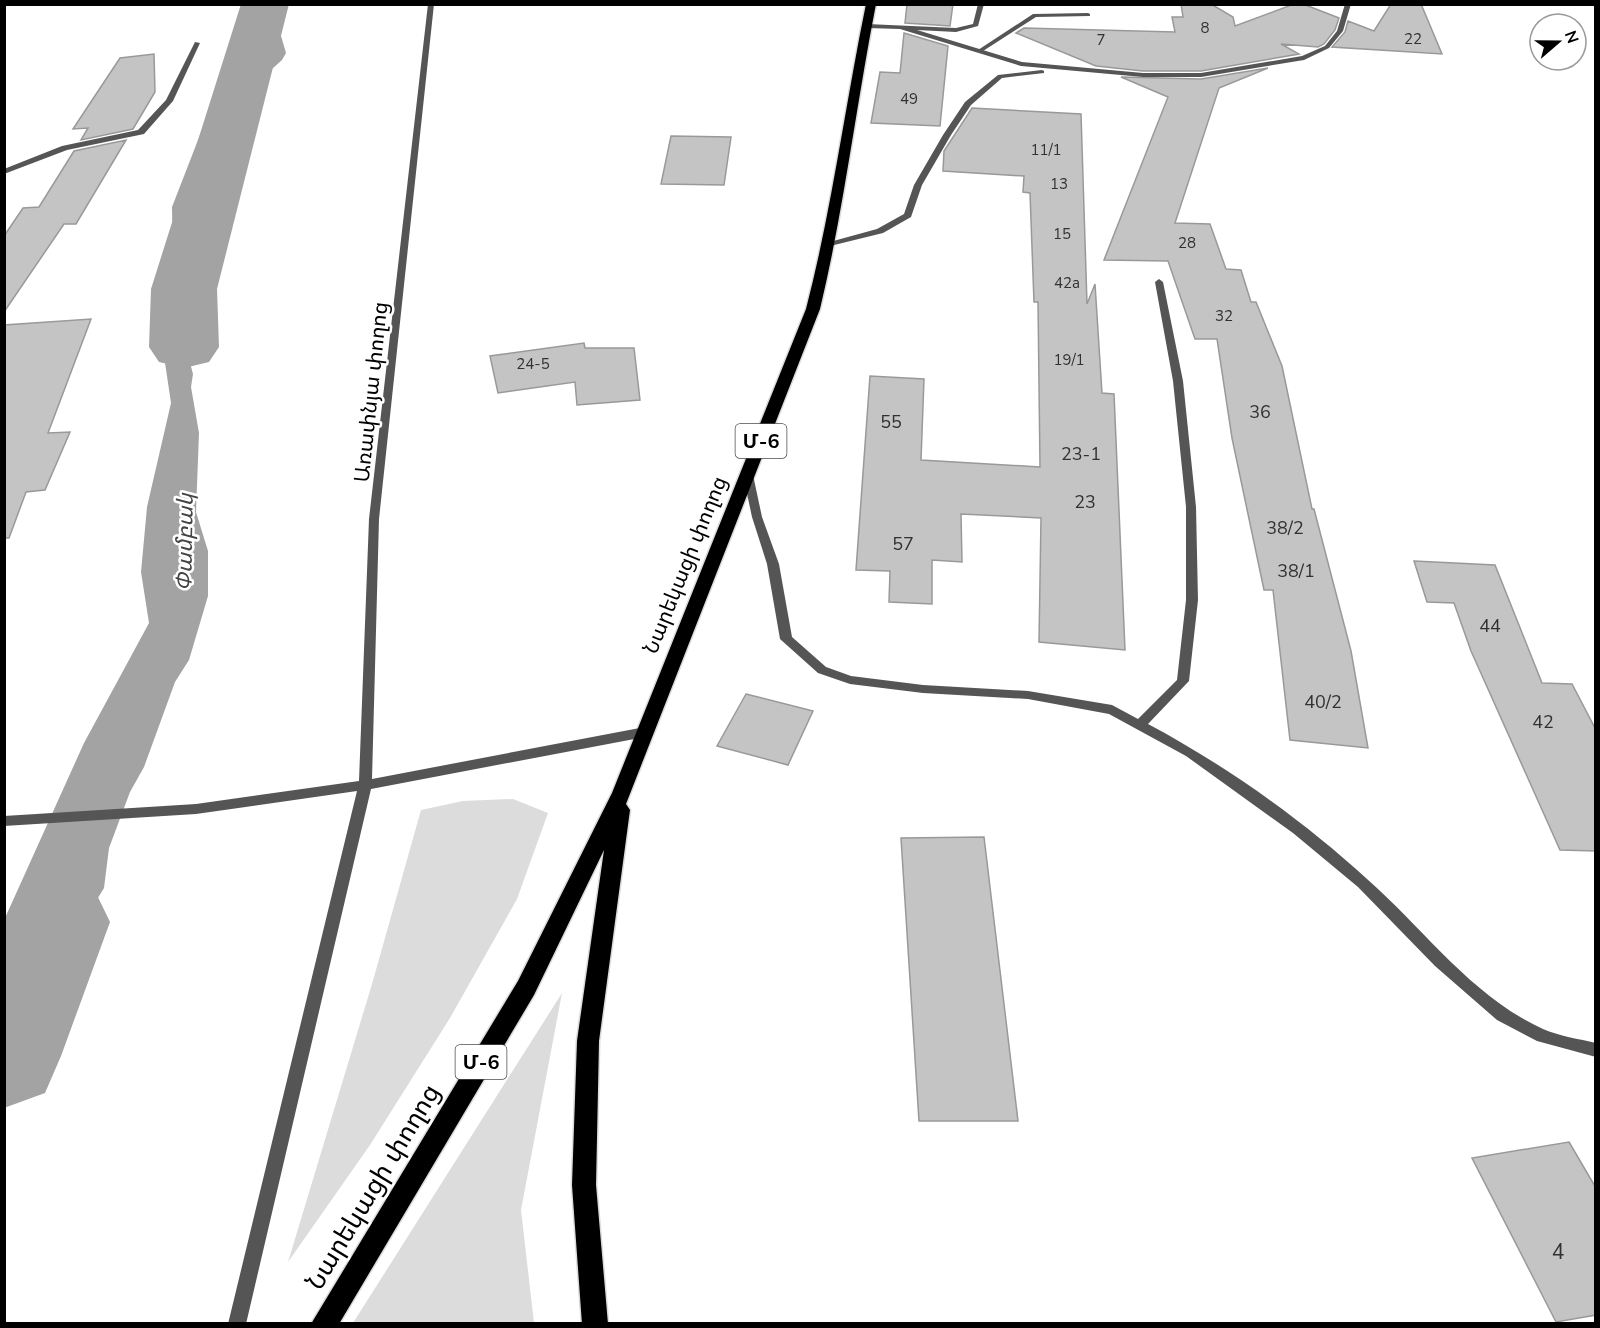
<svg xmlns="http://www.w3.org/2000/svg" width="1600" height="1328" font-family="'Nunito Sans','Noto Sans Armenian',sans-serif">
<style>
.green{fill:#dcdcdc}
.water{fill:#a3a3a3}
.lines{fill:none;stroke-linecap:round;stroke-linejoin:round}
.river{fill:#a3a3a3;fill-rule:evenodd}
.building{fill:#c4c4c4;stroke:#999;stroke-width:1.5}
.highway-casing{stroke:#dbdbdb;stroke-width:3}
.lane{fill:#555;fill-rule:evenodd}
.street{fill:#555;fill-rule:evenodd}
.highway{fill:#000;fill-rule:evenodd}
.labels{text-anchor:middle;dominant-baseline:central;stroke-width:5;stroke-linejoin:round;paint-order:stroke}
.far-number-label{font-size:15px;fill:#313131}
.number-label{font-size:18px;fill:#313131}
.shield{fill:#fff;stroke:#4c4c4c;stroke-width:1.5}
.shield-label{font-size:20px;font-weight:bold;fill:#000}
.street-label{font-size:21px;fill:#000;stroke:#fff}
.near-number-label{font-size:21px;fill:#313131}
.water-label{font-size:22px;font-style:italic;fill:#444;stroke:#fff}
.near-street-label{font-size:26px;fill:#000;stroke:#fff}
</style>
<rect width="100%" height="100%" fill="#fff"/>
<path class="green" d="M513,799L548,813L517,899L450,1018L370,1145L288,1262L372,984L421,810L463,801Z
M562,993L521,1210L534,1323H353Z"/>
<path class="water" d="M248,5H272L286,53L282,60L262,78L258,97L245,120V139L228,156L221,170L209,183L206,193V203L199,218L213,256L196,289L185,344L193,374L191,387L199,433L196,512L208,551V596L189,660L175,682L144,767L130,792L109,848L104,888L5,1050V918L84,743L149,623L141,572L147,507L171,403L158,316L173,272L172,207L217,91L226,55L242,30Z"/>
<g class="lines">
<path class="river" d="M241,4H289L217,289L219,347L209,362L184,368L159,362L149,347L151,289Z
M57,878L95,891L110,922L61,1056L45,1093L4,1108V921L19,891Z"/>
</g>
<path class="building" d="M907,4H953L950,26L905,23Z
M1181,4H1211L1233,17L1235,26L1294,4H1303L1339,18L1335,30L1324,44L1318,47L1281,44L1299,54L1201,71H1143L1096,66L1016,33L1024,28L1175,32L1172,17H1183Z
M1391,4H1421L1442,54L1332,47L1345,32L1348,21L1374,31Z
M904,33L948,46L940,126L871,123L880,72L900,73Z
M154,54L155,92L133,129L81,140L88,128L73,129L120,58Z
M1268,68L1219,88L1175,223L1210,224L1226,269L1241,270L1251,302H1256L1282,366L1312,509H1314L1351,651L1368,748L1290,740L1273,590H1264L1232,438L1217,339H1195L1168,261L1104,260L1168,97L1121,77L1201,79Z
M972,108L1081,114L1087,304L1095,284L1102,393L1114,394L1125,650L1039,642L1041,518L961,514L962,562L932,560V604L889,602L890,571L856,570L870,376L924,379L921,460L1040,467L1038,302H1034L1030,193L1023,192L1024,176L943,171L944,151Z
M671,136L731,137L724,185L661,184Z
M126,140L76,224H64L4,312V236L23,208L39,207L74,151Z
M91,319L48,433L70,432L45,490L26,492L9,538H4V325Z
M584,343L585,348H634L640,400L577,405L575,382L498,393L490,356Z
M1414,561L1495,565L1542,683L1572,684L1596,730V851L1560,850L1471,651L1454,603L1427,602Z
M746,694L813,711L788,765L717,746Z
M984,837L1018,1121H919L901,838Z
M1569,1142L1596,1188V1315L1556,1322L1472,1158Z"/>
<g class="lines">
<g class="highway-casing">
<path id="highway" d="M866,4H876C856,106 844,209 820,309L626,804L630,810L599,1041L596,1185L608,1324H582L572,1185L577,1041L604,850L534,995L339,1324H311L518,981L612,793L806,309C832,209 845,106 866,4Z"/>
</g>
<path class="lane" d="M1088,13L1090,14V16L1036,17L983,51L978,50L1033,14Z
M195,42L200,43L173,101L144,134L67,150L4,174V169L62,146L138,130L166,100Z"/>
<path class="street" d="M428,4H434L379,519L372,779L645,727L649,729L651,732L649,735L645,737L371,789L246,1324H228L357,791L196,814L4,826V816L196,804L359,781L369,519Z
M978,4H984L978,26L956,32L917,30L1022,62L1143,73H1201L1302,56L1325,46L1337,31L1345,4H1351L1343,31L1329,48L1304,60L1201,77H1143L1021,66L900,29L867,28L864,26L867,24L956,28L973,24Z
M1042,70L1044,71V73L1002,78L971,105L951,135L922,185L911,217L883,233L826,247V243L877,229L904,214L914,185L943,135L965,102L998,75Z
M1159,279L1163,282L1183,381L1196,507L1198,600L1189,681L1148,724C1225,765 1303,820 1367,879C1425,930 1471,996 1543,1029C1559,1036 1579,1039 1596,1043V1057L1537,1041L1497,1020L1435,966L1358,887L1293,833L1186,756L1109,714L1028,699L923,693L850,684L818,673L780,639L767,564L752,517L743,475L748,472L753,475L762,517L779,564L792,637L826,667L851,676L923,685L1028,691L1112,705L1138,719L1177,680L1186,600V507L1173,381L1155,282Z"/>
<use href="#highway" class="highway"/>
</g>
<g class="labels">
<g class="far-number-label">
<text x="1205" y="28">8</text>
<text x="1413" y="39">22</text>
<text x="1101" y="40">7</text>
<text x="909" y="99">49</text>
<text x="1046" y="150">11/1</text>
<text x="1059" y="184">13</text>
<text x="1062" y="234">15</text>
<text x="1187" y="243">28</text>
<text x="1067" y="283">42a</text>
<text x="1224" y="316">32</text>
<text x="1069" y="360">19/1</text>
<text x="533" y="364">24-5</text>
</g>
<g class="number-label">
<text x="1260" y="412">36</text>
<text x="891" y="422">55</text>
<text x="1081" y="454">23-1</text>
<text x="1085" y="502">23</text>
<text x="1285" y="528">38/2</text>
<text x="903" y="544">57</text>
<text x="1296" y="571">38/1</text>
<text x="1490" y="626">44</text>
<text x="1323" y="702">40/2</text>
<text x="1543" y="722">42</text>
</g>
<g class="shield">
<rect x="735.5" y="424" width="51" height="34" rx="4.5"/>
<rect x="455.5" y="1045" width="51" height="34" rx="4.5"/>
</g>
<g class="shield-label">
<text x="761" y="441">Մ-6</text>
<text x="481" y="1062">Մ-6</text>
</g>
<g class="street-label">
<text transform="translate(371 392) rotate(-84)">Առափնյա փողոց</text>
<text transform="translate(685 565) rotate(-68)">Նարեկացի փողոց</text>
</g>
<g class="near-number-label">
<text x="1558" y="1252">4</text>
</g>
<g class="water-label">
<text transform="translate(185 542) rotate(-89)">Փամբակ</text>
</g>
<g class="near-street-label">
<text transform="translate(373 1187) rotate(-59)">Նարեկացի փողոց</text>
</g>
</g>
<rect width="1600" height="1328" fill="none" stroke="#000000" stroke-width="12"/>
<g transform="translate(1558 42) rotate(70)"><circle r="28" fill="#ffffff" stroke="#999999" stroke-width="1.5"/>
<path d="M0-4.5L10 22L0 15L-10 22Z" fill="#000000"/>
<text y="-9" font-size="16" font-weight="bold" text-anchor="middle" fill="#000000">N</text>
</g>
</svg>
